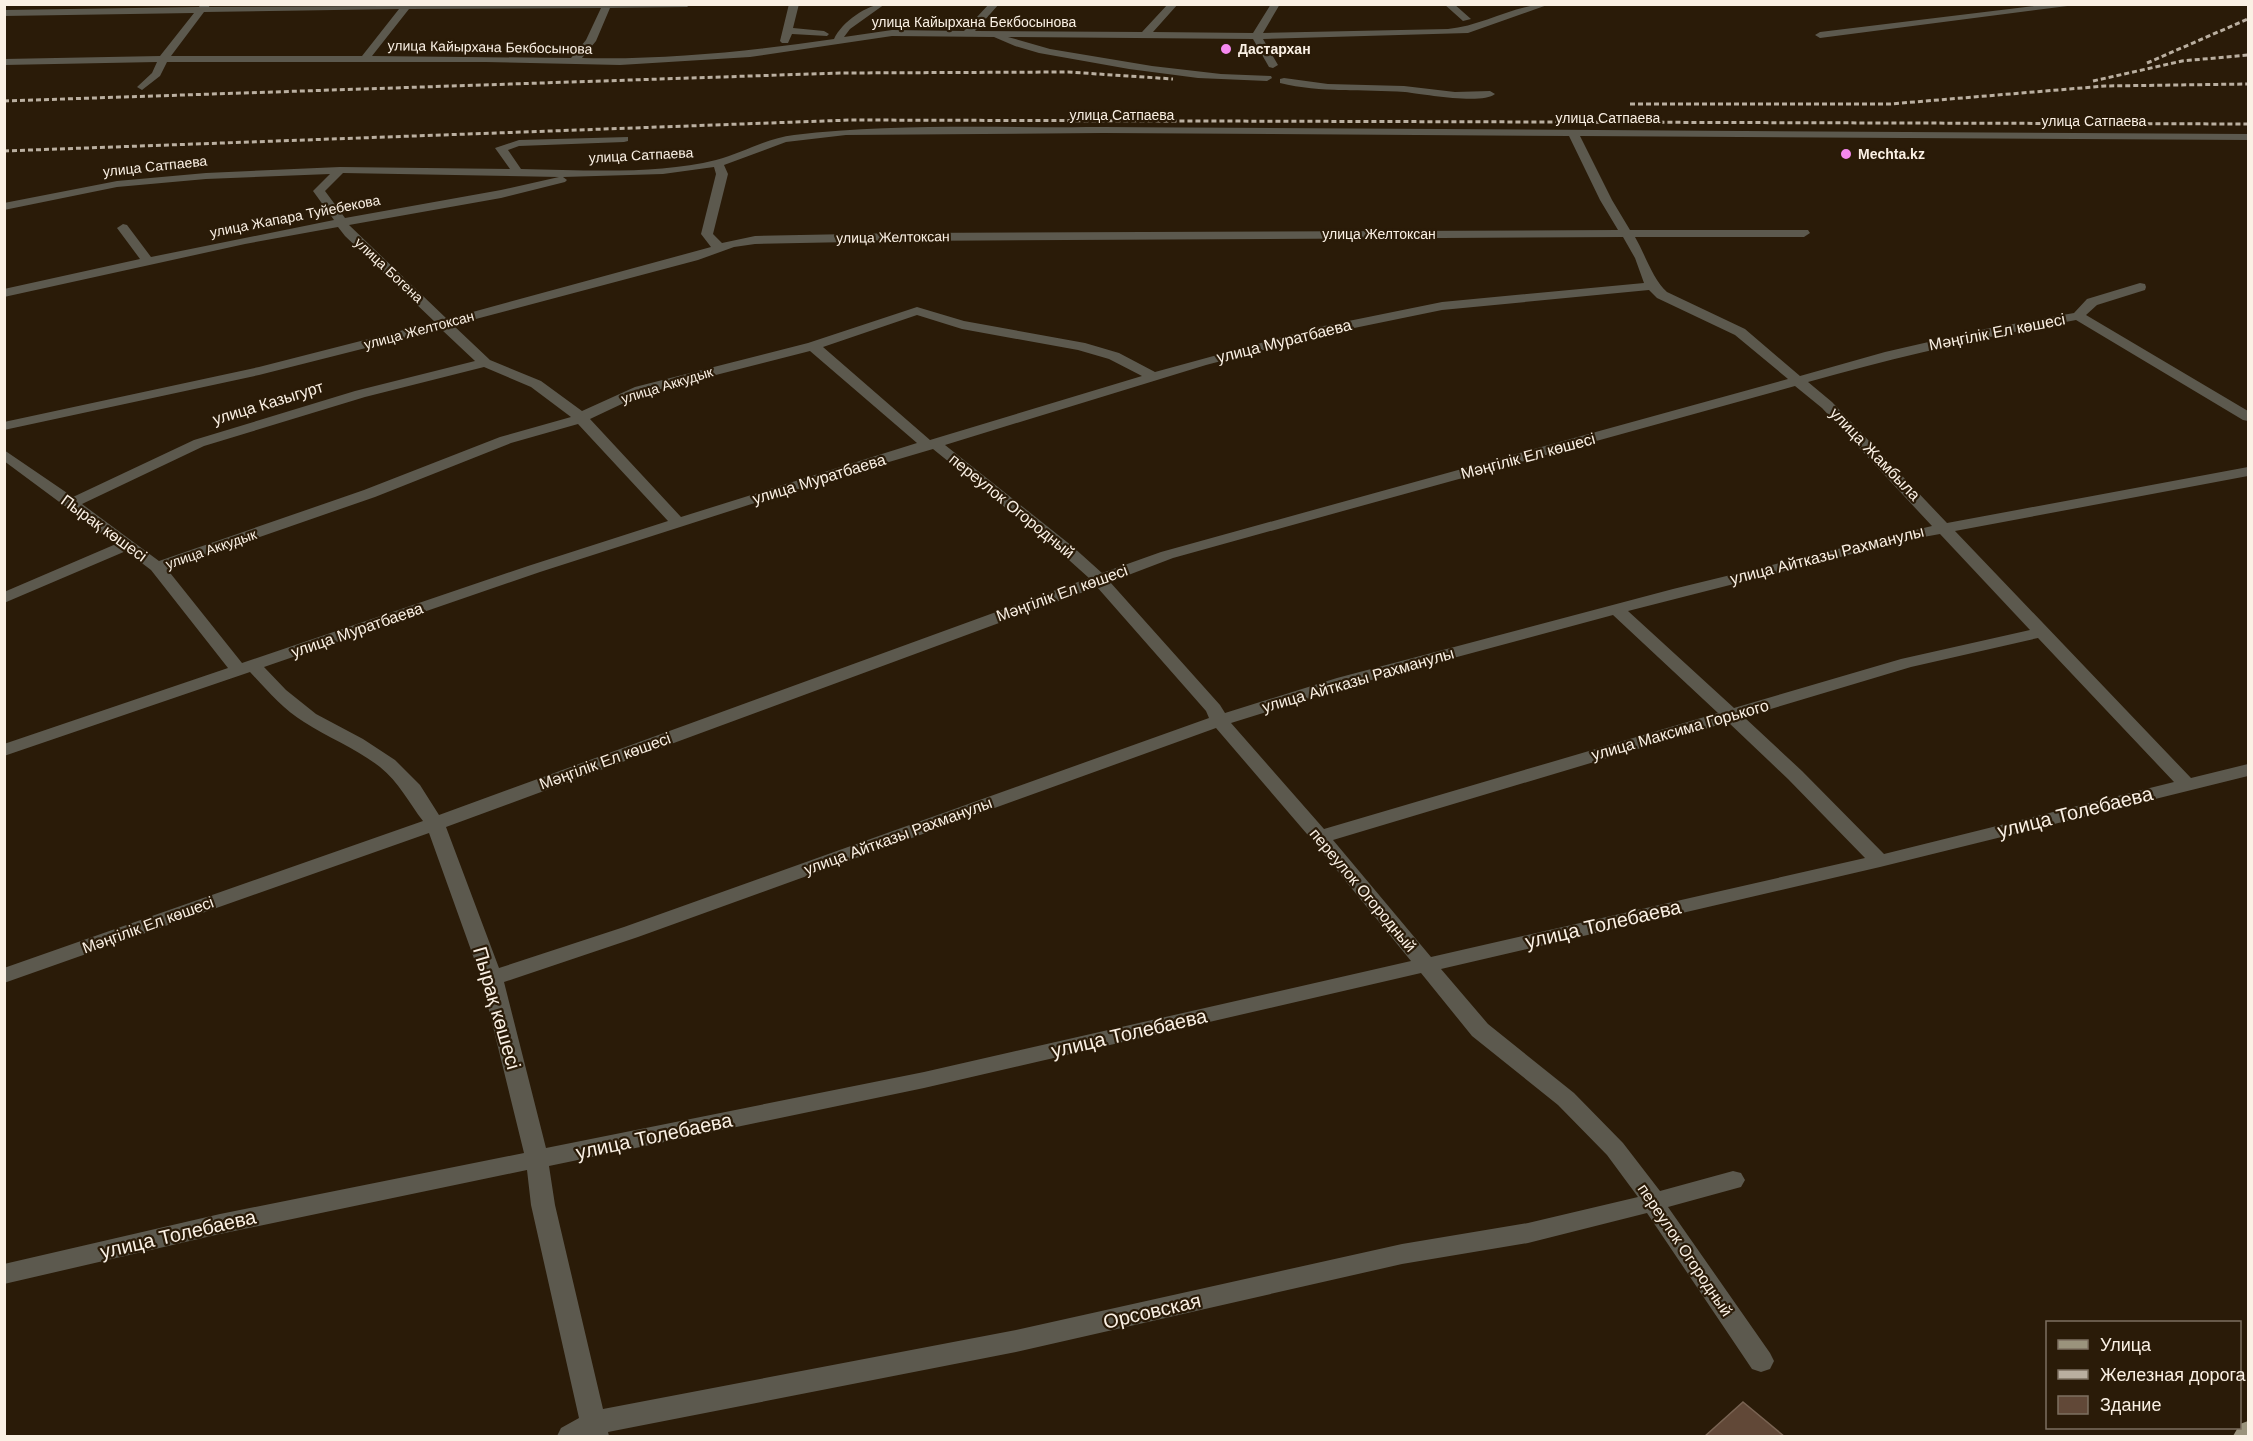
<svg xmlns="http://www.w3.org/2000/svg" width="2253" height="1441" font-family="Arial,sans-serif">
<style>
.building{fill:#614837;stroke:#796352;stroke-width:1.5}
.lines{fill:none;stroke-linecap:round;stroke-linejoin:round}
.minor{fill:#5c594e;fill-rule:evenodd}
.major{fill:#9a937c;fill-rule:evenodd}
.rail{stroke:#baafa0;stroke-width:3;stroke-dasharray:5 3;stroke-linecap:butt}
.poi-dot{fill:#f589ef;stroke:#2a1b08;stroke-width:2}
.labels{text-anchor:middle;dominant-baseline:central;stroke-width:4.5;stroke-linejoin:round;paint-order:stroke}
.far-street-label{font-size:14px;fill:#faf0e4;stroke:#2a1b08}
.far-poi-label{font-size:14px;font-weight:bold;fill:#faf0e4;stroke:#2a1b08;text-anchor:start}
.street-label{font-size:16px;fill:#faf0e4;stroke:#2a1b08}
.near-street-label{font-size:20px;fill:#faf0e4;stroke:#2a1b08}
</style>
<rect width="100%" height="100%" fill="#2a1b08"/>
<path class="building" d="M1743,1402L1785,1437H1704Z"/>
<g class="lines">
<path class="minor" d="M201,4H210L209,7L691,4L687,7L610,8L596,41L582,58C666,60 751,51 834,39C842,22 867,4 885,4L850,29L844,37L892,30L964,31L989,4H999L975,31L1142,32L1168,4H1178L1153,32L1253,33L1271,4H1280L1263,33L1448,29C1483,26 1515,4 1550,4L1468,33L1263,39L1278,65L1273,68L1269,67L1253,39L1008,37L1050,49L1152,66L1221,74L1271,76L1272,78L1267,81L1198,78L1129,69L1039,53L1015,46L994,37L892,36L750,57L620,65L486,62H167L160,76L142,90L137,87L152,73L157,62L4,65V59L160,56L194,13L4,16V10L199,7ZM601,8L586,40L571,58L372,56L409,9ZM399,9L362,56H171L204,12Z
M789,4H799L793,28L824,31L829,34L827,36L792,34L788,43H782L780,41Z
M1444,4H1454L1471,19L1463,21Z
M2051,4H2083L1820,38L1815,35L1820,32Z
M1284,78L1328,84L1404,86L1455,92L1490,91L1495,94C1482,105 1423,94 1405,92C1363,89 1321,93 1280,83V79Z
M1103,127L2248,134V140L1580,136L1612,200L1630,230H1808L1810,233L1804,237H1635C1645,254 1653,280 1667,292L1745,329L1800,376L1885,352L1985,329L2074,313L2087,299L2140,283L2145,284L2146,287L2145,290L2097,305L2086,315L2248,411V421L2243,420L2076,320C1985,337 1897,357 1808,382L1832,402L1947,523L2248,467V476L1955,531L2191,778L2248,764V776L1880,867L1441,969L1488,1024L1574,1093L1623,1143L1660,1191L1733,1171L1741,1173L1745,1180L1741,1187L1668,1207L1770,1353L1774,1361L1770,1369L1761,1372L1752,1369L1647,1213L1528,1243L1402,1264L1016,1352L608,1432L609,1436H557L561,1428L579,1418L531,1205L527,1170L220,1234L4,1284V1264L220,1214L524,1153L481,978L429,833L4,983V968L423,821C409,803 399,782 380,767C357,749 329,738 304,722C283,709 267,690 250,672L4,756V744L228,668L151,570L126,551L4,603V592L116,544L4,461V450L73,497L194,440L355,391L475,361L441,329L259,375L4,430V422L259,367L435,322L345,236L338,227L245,244L4,297V289L140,259L117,228L123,224L127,225L151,257L334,220L313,191L330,174L206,179L117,187L4,210V203L117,181L206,173L340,167L510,169L495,148L519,140L628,137V141L624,142L519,146L508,150L521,169C583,170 656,175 716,160C743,153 767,138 794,135C896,123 1000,128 1103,127ZM1103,133L1569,136L1600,200L1618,230L902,233L755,236L722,243L713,234L728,174L724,165L786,142L846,135ZM714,167L716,174L701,234L711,247L447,319L349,225L501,198L565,182L567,180L563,177L663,174ZM343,173L559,177L501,190L345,218L325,191ZM1623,237L1635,258L1644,283L1442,302L1319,327L1155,372L1119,353L1085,343L964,321L917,307L808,343L635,387L582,411L541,381L490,360L453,325L698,260L734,247L755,244L902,241ZM1649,290L1657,298L1735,335L1788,379L1161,552L1102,573L1072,546L945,445L1206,365L1320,335L1442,310ZM917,315L962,329L1078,350L1109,359L1142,376L930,440L823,347ZM810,351L917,443L681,517L590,419L645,393ZM484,367L531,387L571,417L500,437L364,490L159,561L82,504L204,446L365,397ZM1795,386L1822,408L1932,526L1673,589L1337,678L1225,713L1220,705L1110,582L1173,558ZM578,424L668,521L528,566L242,663L167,569L375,497L511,443ZM933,449L1060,552L1089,578L439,815L420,785L395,760L363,739L316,714L286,690L264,667L540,572L811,485ZM1940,534L2030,630L1901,659L1734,708L1628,611L1907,540ZM1097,587L1206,711L1209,718L624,927L499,968L446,827ZM1613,615L1718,713L1324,829L1231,723L1349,686ZM2038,638L2174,782L1884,854L1802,771L1744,717L1911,667ZM1728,722L1788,779L1865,858L1431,957L1333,840ZM1216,728L1313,841L1411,961L924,1072L546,1148L504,982L638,937ZM1421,973L1472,1036L1558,1105L1607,1155L1638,1197L1528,1223L1402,1244L1016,1330L603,1409L555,1205L549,1166L924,1088Z"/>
<path class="major" d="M2248,1421V1436H2233L2240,1424Z"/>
<path class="rail" d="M2147,63L2248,19
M2093,81L2182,61L2248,55
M4,101L840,73L1068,72L1173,79
M1630,104H1890L2105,86L2248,84
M4,151L851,120L2248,124"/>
</g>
<g class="poi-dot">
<circle cx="1226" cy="49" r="6"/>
<circle cx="1846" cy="154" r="6"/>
</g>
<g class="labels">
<g class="far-street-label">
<text x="974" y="22">улица Кайырхана Бекбосынова</text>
<text transform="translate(490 47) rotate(1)">улица Кайырхана Бекбосынова</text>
<text x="1122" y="115">улица Сатпаева</text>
<text x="1608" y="118">улица Сатпаева</text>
<text x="2094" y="121">улица Сатпаева</text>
<text transform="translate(641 155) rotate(-3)">улица Сатпаева</text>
<text transform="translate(155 166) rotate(-6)">улица Сатпаева</text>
<text transform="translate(295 216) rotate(-11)">улица Жапара Туйебекова</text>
<text x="1379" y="234">улица Желтоксан</text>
<text transform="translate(893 237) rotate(-1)">улица Желтоксан</text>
<text transform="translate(389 270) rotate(43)">улица Богена</text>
<text transform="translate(419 330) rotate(-15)">улица Желтоксан</text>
<text transform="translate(667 385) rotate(-17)">улица Аккудык</text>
<text transform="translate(211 549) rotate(-19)">улица Аккудык</text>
</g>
<g class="far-poi-label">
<text x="1238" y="49">Дастархан</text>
<text x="1858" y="154">Mechta.kz</text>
</g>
<g class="street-label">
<text transform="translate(1997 332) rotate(-11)">Мәңгілік Ел көшесі</text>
<text transform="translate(1284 341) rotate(-14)">улица Муратбаева</text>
<text transform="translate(268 403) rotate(-17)">улица Казыгурт</text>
<text transform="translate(1875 454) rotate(46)">улица Жамбыла</text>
<text transform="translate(1528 456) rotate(-15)">Мәңгілік Ел көшесі</text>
<text transform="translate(819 479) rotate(-17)">улица Муратбаева</text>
<text transform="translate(1012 506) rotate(39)">переулок Огородный</text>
<text transform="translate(104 528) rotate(36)">Пырақ көшесі</text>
<text transform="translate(1827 555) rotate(-14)">улица Айтказы Рахманулы</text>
<text transform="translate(1062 593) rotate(-20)">Мәңгілік Ел көшесі</text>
<text transform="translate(357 630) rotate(-19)">улица Муратбаева</text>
<text transform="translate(1358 680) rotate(-16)">улица Айтказы Рахманулы</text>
<text transform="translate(1680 730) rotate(-16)">улица Максима Горького</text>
<text transform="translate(605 761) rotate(-20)">Мәңгілік Ел көшесі</text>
<text transform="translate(898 836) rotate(-20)">улица Айтказы Рахманулы</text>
<text transform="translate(1363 890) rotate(50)">переулок Огородный</text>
<text transform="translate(148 925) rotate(-20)">Мәңгілік Ел көшесі</text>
<text transform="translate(1685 1250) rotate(56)">переулок Огородный</text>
</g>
<g class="near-street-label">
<text transform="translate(2075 812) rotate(-14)">улица Толебаева</text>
<text transform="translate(1603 924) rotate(-13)">улица Толебаева</text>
<text transform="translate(497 1008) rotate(74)">Пырақ көшесі</text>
<text transform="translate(1129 1033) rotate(-13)">улица Толебаева</text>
<text transform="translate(654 1136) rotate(-12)">улица Толебаева</text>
<text transform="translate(178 1234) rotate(-13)">улица Толебаева</text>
<text transform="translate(1152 1311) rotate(-13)">Орсовская</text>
</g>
</g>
<rect width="2253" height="1441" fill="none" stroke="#faf0e4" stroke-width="12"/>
<rect x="2046" y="1321" width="195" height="108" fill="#2a1b08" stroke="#7d7060" stroke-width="1.5"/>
<rect x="2058" y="1340" width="30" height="9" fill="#9a937c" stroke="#7d7060" stroke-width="1.5"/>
<text x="2100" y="1351" font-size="18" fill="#faf0e4">Улица</text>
<rect x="2058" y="1370" width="30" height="9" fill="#baafa0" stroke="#7d7060" stroke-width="1.5"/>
<text x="2100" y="1381" font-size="18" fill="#faf0e4">Железная дорога</text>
<rect x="2058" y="1396" width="30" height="18" fill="#614837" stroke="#7d7060" stroke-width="1.5"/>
<text x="2100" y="1411" font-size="18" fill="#faf0e4">Здание</text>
</svg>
